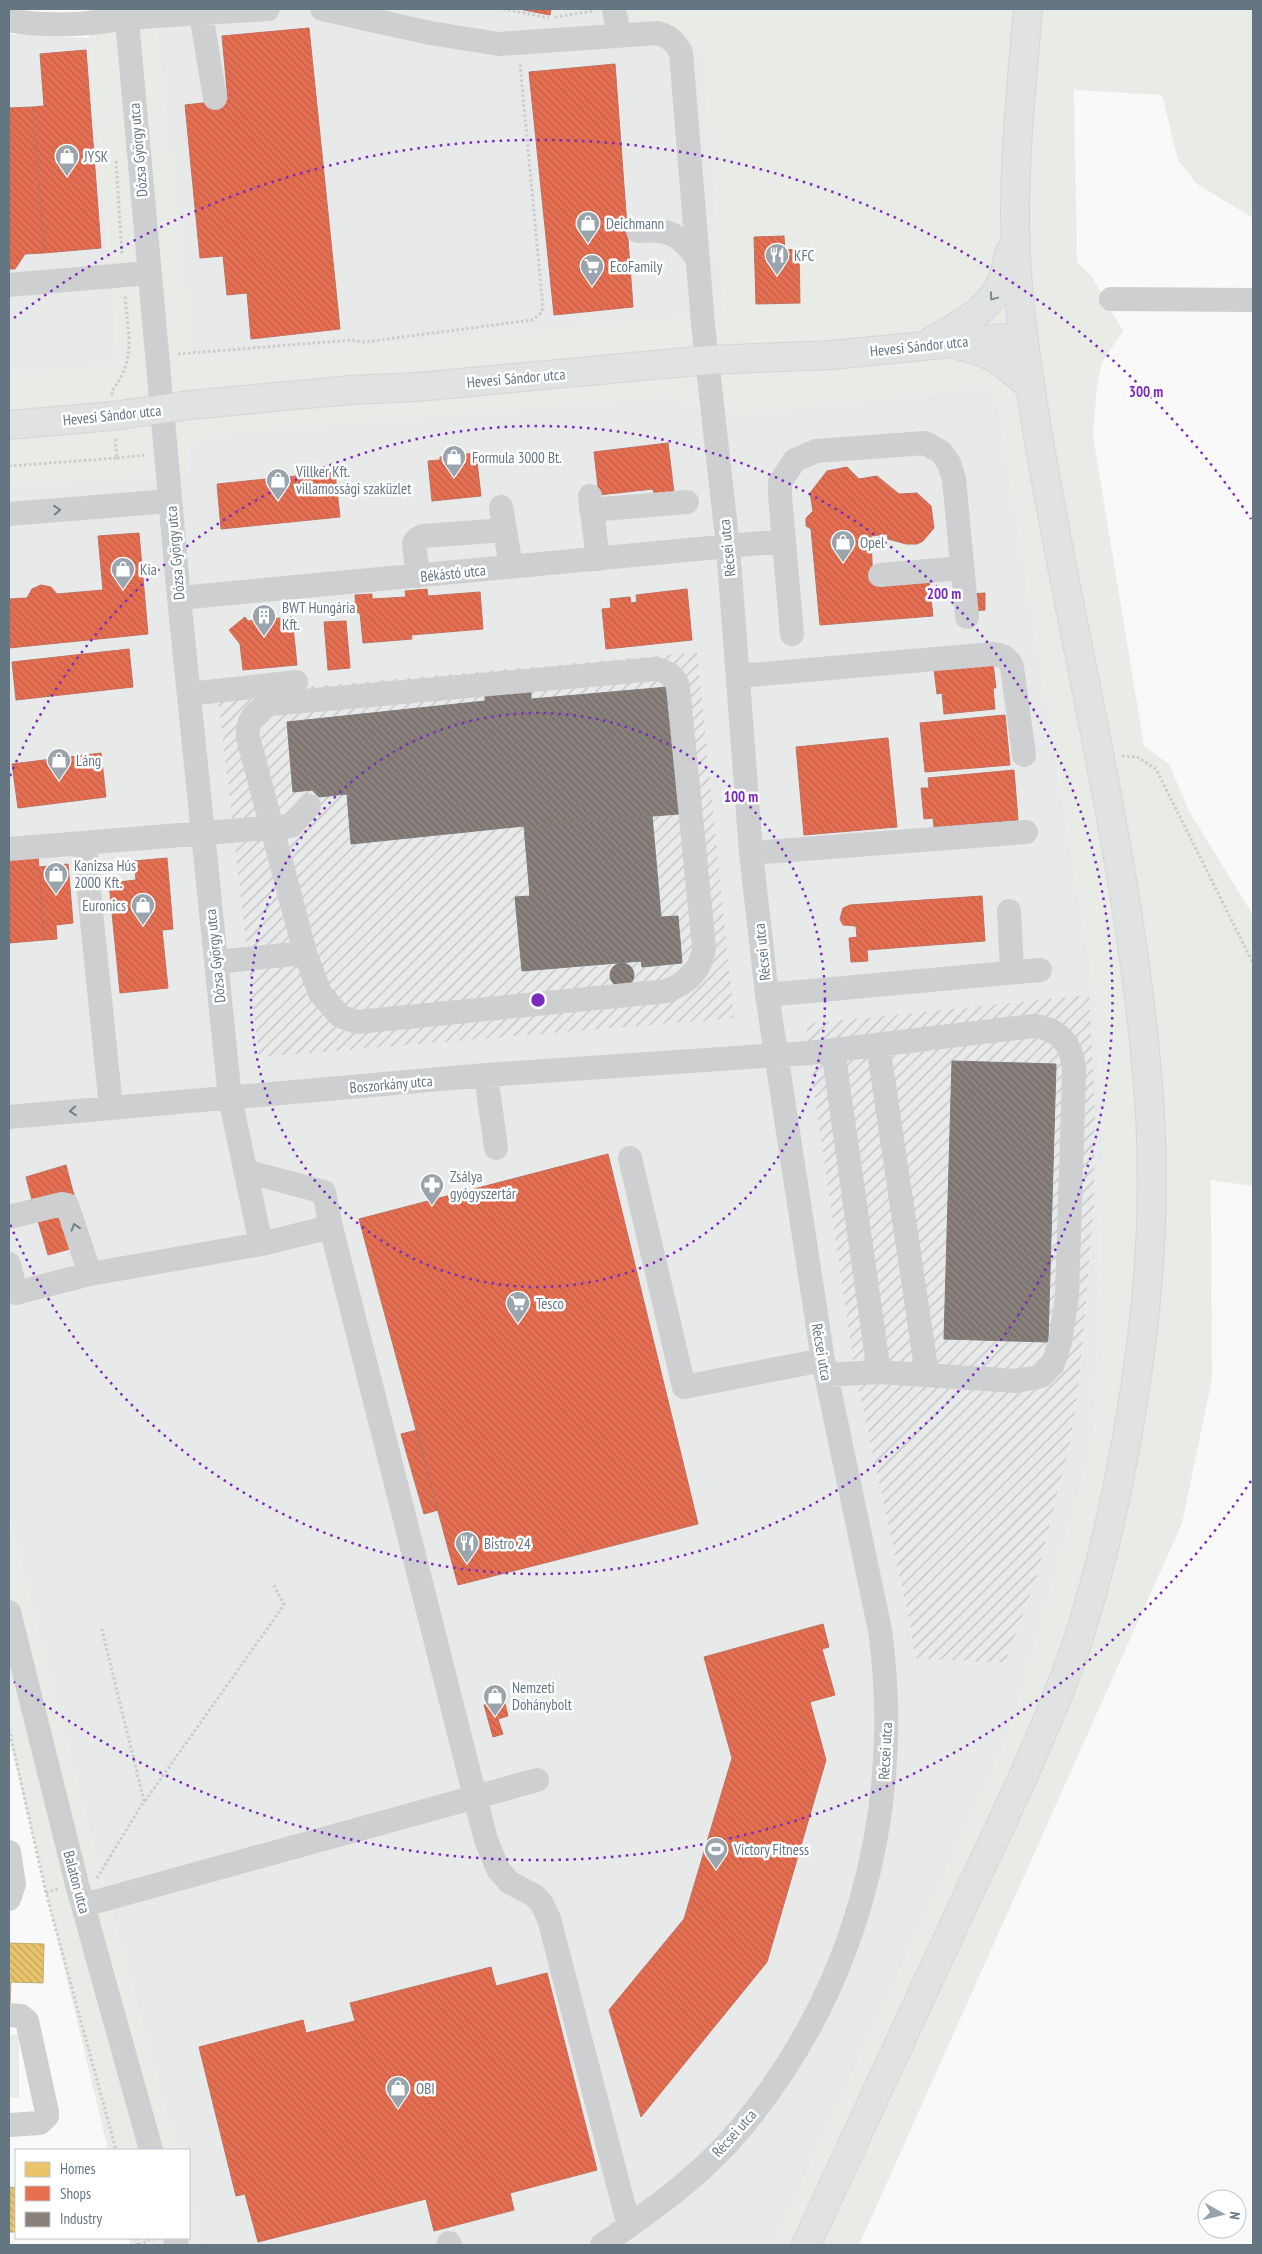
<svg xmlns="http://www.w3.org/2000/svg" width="1262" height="2254" font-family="'PT Sans Narrow',sans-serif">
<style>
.built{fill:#e8e9e9;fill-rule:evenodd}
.industrial{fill:url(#industrial-furrows)}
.green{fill:#e8ebe6}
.homes{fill:url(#homes-back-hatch);stroke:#c1ad72}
.shops{fill:url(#shops-back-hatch);stroke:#c07160}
.industry{fill:url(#industry-back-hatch);stroke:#7f7e7e}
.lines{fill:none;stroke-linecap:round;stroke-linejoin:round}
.major-casing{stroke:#d5d6d7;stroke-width:30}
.path{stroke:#cbcccd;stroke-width:3;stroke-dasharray:2.5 2.5;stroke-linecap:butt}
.minor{stroke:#cecfd0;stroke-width:24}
.major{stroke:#e1e2e2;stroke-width:28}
.oneway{stroke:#7e8c96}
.oneway2{stroke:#707f8b}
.ring{fill:none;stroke:#7b2cbf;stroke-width:2.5;stroke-dasharray:2.5 5}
.labels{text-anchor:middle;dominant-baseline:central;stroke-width:5;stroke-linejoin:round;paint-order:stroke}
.street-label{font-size:15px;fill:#657683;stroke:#fff}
.poi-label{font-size:15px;fill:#657683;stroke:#fff;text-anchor:start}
.centre{fill:#7b2cbf;stroke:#fff;stroke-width:2.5}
.ring-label{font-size:15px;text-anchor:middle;font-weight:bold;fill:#7b2cbf;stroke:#fff;stroke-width:5;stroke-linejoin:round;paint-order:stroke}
</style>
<defs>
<pattern id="industrial-furrows" width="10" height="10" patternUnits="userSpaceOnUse" patternTransform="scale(1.25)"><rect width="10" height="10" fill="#e8e9e9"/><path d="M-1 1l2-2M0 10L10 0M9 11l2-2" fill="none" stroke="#c0c1c2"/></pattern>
<pattern id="homes-back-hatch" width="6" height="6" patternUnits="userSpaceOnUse" patternTransform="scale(1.25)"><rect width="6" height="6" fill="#e9c46a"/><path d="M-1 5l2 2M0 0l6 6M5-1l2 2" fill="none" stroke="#c0a45d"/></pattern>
<pattern id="shops-back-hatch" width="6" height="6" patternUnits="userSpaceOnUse" patternTransform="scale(1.25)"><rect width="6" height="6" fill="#e76f51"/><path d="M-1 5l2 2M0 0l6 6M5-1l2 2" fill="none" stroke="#bf6049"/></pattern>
<pattern id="industry-back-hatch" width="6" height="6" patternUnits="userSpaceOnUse" patternTransform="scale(1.25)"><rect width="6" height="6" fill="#8a817c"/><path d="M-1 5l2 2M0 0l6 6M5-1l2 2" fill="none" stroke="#6f6a67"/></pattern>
</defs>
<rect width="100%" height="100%" fill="#f9f9f9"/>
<path class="built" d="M154,9H630L642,41L703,44L724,315L194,360Z
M9,34L89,38L119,365L9,375Z
M995,385L1094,987L1103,1121L1094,1441L1010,1733L774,2245H202L189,2196V2150H176L85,1816L9,1518V484L187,474L188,449L204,435L665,396L718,417ZM809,1053L1095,1110L1094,1206L1080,1375L1070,1443L1037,1576L1005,1663L915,1657L910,1624L855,1373Z"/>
<path class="industrial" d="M697,652L734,1018L259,1057L218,695Z
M1089,995L1095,1110L1094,1206L1080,1375L1070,1443L1037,1576L1005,1663L915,1658L910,1624L855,1373L810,1065L806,1024Z"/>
<path class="green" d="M89,9H154L195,360L724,315L703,44L642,41L630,9H1253V218L1197,184L1178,160L1162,95L1074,90L1077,262L1092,277L1123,331L1102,362L1097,386L1093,436L1144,746L1169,764L1189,811L1253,915V1186L1211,1180L1212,1379L1182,1523L859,2245H774L1010,1733L1094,1441L1103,1121L1094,987L995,385L718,417L665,396L204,435L188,449L187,474L9,484V375L119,365L89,38Z
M9,1518L85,1816L176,2150H108L9,1737Z
M19,2034V2098H9V2035Z
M189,2196L202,2245H130L129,2238H189Z"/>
<path class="homes" d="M9,1943L44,1944L43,1983L11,1982L10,2004Z
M10,2187L16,2188V2232H9Z"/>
<path class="shops" d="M519,9H551L550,15Z
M309,28L340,329L251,339L247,293L227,295L223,256L200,258L185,105L228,100L222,36Z
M86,50L101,248L44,253L33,107L44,106L40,54Z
M615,64L633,307L554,315L529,72Z
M33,107L44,253L25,254L15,269H9V108Z
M784,236L785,250L799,249L800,303L756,304L754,237Z
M668,443L674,493L654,495L653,489L599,495L594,452Z
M476,453L481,496L432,501L428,461L440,460V457Z
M847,467L859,479L877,476L899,494L917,493L931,506L934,528L923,541L917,544H906L888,539L887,534L871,536L873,586L929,582L933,616L820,625L811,529L806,526V518L813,511L810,493L827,471Z
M335,472L340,517L221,529L217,484Z
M139,533L148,634L9,648V599L27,598L32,589L41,585L51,587L57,594L103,590L98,536Z
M427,589L428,596L480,592L483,629L411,635L412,639L363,643L360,613H356L355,595L372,594V599L406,597L405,591Z
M687,589L692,640L606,649L602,609L611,608L610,599L630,597L631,603L637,602L636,595Z
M985,593V610L972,611L971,594Z
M245,617L248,621L292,617L297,665L243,670L240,644L229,630Z
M346,621L350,668L328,670L324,622Z
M129,649L133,687L16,700L12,662Z
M993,663L996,688H993L995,709L944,714L942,693L937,694L934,669Z
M1005,715L1010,765L925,772L920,723Z
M888,738L897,827L804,835L796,747Z
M101,753L106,797L18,808L12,764Z
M1014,770L1018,820L934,827L933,818L924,819L921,788H929L928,778Z
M38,854L44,940L9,943V856Z
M167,858L173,929L162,930L168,988L120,993L109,883L136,880L134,861Z
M68,864L73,923L56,925L57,939L44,940L39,867Z
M982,896L985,941L867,950L868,961L851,962L849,938L857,937L856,926L843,925L840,919L843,908L850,905Z
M608,1154L698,1524L458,1585L359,1219Z
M66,1165L72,1188L32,1200L26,1177Z
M72,1188L88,1244L48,1255L32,1200Z
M417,1430L438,1510L424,1514L401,1434Z
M823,1624L829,1647L822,1649L835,1695L810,1702L826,1760L767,1962L641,2117L609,2010L684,1919L732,1758L704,1657Z
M504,1699L508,1716L498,1719L503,1734L493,1737L484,1705Z
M491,1967L496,1986L547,1973L597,2170L510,2193L514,2210L434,2231L426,2199L258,2242L245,2194L236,2196L199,2047L303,2020L306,2033L355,2021L350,2003Z"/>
<path class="industry" d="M668,687L679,814L524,826L351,844L347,794L319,797L312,790L293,792L287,722L485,701V692L531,688V699Z
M652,815L661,917L678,916L682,963L642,967L641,961L522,971L515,897L530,896L524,826Z
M610 975a12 12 0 1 1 24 0a12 12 0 1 1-24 0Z
M952,1061L1056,1064L1048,1342L944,1339Z"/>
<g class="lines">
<g class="major-casing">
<path id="major" d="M932,341C959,325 992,310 1003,278C1006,270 1007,261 1010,252
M961,346C995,353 1005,365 1030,386
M9,425L113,416L190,405L350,390L417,387L708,360L833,355L1023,336
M806,2245C860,2129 914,2013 967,1897C1005,1816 1044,1736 1074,1652C1099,1578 1116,1502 1129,1426C1147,1321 1156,1221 1150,1114C1138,920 1093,730 1057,540C1041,456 1026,372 1018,287C1010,195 1020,101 1028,9"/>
</g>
<path class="path" d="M503,9L549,18
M555,17L594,11
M116,161L122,255
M178,354L352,340L364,342L532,320L541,313L543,308L520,64
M112,395V391C137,358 128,335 125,296
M117,458L145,455
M9,466L117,458L115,438
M1122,756L1137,757L1156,769L1253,963
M9,1729L46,1893L116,2150
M145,1801L284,1605L273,1583
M97,1878L144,1801L101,1626
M46,1893L58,1889
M136,2238L138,2245
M139,2245L149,2240L155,2239"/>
<path class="minor" d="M126,9L179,598L230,1098L261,1244
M322,9L430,33L499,44L658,33C669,36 676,42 681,53L703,324L728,547L751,853L767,995L823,1360L880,1630C905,1816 853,2002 728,2143C691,2183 646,2214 602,2245
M614,9L619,35
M201,14L215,98
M9,20C41,27 93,25 125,18L268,9
M638,231C668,228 682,235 698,260
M9,285L149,273
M1111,299L1253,300
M590,496L598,559
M501,507L505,530
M591,510L687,502
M9,514L170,501
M880,575L962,568
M418,576L414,543L417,539L423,536L505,530L511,567
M179,598L783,541
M792,634L780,496V482L795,460L816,451L925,443L941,452L949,463L954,479L967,617
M656,669C667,671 675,676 678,687L704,947C701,971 689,982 667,991L357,1022L340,1016L320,993L305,953L248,737C246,721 256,709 271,704Z
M738,676L993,654C1002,655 1009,658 1012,667L1024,755
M189,694L296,682
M84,843L111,1107
M9,849L291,826L309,806
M751,853L1026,832
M1009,911L1012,972
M216,962L305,953
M767,995L1040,970
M878,1045L927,1374
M833,1050L879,1372
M486,1075L496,1148
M9,1117L486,1075L809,1053L1033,1026C1061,1028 1074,1048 1074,1074L1067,1297L1060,1342L1053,1364L1042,1376L1017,1381L879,1372L826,1375
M630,1158L684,1387L823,1360
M245,1171L324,1192L331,1227
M9,1217L62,1204L67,1205L90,1274
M9,1264L16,1293L90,1274L261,1244L331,1227L486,1840L498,1869L509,1882L535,1896L542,1904L549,1919L629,2226
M9,1612L77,1884L151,2150
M9,1852L14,1884L9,1899
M84,1905L537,1780
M9,2015L21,2016L27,2021L47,2112V2116L40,2123L9,2125
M175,2238L177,2245
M449,2243L450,2245"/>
<use href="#major" class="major"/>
</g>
<defs><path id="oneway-chevron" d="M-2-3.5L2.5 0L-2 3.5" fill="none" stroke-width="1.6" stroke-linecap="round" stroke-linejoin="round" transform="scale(1.25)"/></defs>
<use class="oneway" href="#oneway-chevron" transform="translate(993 297) rotate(127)"/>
<g class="oneway2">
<use href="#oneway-chevron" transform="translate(57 510) rotate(-5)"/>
<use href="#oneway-chevron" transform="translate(73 1111) rotate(175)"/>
<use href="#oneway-chevron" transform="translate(75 1227) rotate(-107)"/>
</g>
<g class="ring">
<circle cx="538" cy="1000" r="287"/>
<path d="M10 776A574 574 0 1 1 10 1224"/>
<path d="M1251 1481A860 860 0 0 1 14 1682M14 318A860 860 0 0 1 1251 519"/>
</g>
<defs>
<g id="shop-pin" transform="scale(1.25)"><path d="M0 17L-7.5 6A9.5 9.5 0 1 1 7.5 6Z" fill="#99a4ac" stroke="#fff"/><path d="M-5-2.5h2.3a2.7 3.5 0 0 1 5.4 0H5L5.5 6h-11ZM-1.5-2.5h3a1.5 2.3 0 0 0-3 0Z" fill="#fff"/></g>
<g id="restaurant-pin" transform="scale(1.25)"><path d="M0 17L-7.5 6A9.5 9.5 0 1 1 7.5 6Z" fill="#99a4ac" stroke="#fff"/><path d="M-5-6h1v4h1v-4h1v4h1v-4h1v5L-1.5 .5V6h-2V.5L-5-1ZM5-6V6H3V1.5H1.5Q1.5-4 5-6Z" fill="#fff"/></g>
<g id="supermarket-pin" transform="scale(1.25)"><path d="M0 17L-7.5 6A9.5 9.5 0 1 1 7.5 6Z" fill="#99a4ac" stroke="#fff"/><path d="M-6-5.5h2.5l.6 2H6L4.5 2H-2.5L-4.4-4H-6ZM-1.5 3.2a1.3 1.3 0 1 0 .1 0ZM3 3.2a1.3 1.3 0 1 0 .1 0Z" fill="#fff"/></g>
<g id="building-pin" transform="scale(1.25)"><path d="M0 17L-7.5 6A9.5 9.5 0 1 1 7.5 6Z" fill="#99a4ac" stroke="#fff"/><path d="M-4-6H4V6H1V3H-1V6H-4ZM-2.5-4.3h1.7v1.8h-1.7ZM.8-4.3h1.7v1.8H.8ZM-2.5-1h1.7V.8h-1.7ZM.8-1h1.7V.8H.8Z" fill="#fff"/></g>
<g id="pharmacy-pin" transform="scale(1.25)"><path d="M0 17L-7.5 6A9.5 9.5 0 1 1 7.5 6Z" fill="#99a4ac" stroke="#fff"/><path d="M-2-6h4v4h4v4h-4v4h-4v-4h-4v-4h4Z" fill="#fff"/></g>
<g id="stadium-pin" transform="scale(1.25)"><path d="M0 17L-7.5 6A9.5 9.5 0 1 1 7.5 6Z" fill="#99a4ac" stroke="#fff"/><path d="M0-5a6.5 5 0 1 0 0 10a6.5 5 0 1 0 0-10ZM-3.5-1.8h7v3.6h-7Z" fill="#fff"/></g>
</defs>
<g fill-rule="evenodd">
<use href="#shop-pin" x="67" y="156"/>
<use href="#shop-pin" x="588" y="223"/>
<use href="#restaurant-pin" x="777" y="255"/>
<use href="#supermarket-pin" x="592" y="266"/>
<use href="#shop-pin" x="454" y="457"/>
<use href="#shop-pin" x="278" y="480"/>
<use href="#shop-pin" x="843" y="542"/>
<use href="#shop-pin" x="123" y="569"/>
<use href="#building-pin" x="264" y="616"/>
<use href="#shop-pin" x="59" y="760"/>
<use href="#shop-pin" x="56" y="874"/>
<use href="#shop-pin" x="143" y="905"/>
<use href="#pharmacy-pin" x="432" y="1185"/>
<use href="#supermarket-pin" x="518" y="1303"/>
<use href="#restaurant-pin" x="467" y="1543"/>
<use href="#shop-pin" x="495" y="1696"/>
<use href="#stadium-pin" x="716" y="1849"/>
<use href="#shop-pin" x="398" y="2088"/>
</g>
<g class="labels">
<g class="street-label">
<text transform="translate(138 150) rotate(-95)">Dózsa György utca</text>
<text transform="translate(919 346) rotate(-6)">Hevesi Sándor utca</text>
<text transform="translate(516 378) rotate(-5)">Hevesi Sándor utca</text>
<text transform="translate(112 415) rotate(-6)">Hevesi Sándor utca</text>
<text transform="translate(727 548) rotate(-96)">Récsei utca</text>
<text transform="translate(175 553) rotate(-95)">Dózsa György utca</text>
<text transform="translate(453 573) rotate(-6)">Békástó utca</text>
<text transform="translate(762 952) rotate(-96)">Récsei utca</text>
<text transform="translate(215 956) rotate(-96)">Dózsa György utca</text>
<text transform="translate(391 1084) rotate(-5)">Boszorkány utca</text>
<text transform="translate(822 1352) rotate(80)">Récsei utca</text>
<text transform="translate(885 1751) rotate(-87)">Récsei utca</text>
<text transform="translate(77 1882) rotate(75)">Balaton utca</text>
<text transform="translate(734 2133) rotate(-48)">Récsei utca</text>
</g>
<g class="poi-label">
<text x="84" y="156">JYSK</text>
<text x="606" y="223">Deichmann</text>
<text x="794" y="255">KFC</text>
<text x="610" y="266">EcoFamily</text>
<text x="472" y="457">Formula 3000 Bt.</text>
<text x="296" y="471">Villker Kft.<tspan x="296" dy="17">villamossági szaküzlet</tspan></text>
<text x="860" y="542">Opel</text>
<text x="140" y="569">Kia</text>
<text x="282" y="607">BWT Hungária<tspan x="282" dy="17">Kft.</tspan></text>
<text x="76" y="760">Láng</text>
<text x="74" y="865">Kanizsa Hús<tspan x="74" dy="17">2000 Kft.</tspan></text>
<text x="126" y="905" text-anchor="end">Euronics</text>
<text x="450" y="1176">Zsálya<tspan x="450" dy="17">gyógyszertár</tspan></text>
<text x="536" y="1303">Tesco</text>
<text x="484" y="1543">Bistro 24</text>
<text x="512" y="1687">Nemzeti<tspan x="512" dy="17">Dohánybolt</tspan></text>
<text x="734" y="1849">Victory Fitness</text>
<text x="416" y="2088">OBI</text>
</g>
</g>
<circle cx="538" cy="1000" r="8" class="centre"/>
<g class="ring-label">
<text x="1146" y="397">300 m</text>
<text x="944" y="599">200 m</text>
<text x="741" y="802">100 m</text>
</g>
<rect width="1262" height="2254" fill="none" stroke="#657683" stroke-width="20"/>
<rect x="15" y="2149" width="175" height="90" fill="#ffffff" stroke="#c1c8cd"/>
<rect x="25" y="2162" width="25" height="15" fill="#e9c46a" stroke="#c1c8cd"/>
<text x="60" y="2174" font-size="15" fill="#657683">Homes</text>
<rect x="25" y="2186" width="25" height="15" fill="#e76f51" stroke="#c1c8cd"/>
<text x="60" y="2199" font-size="15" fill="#657683">Shops</text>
<rect x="25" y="2212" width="25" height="15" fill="#8a817c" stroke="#c1c8cd"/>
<text x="60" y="2224" font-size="15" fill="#657683">Industry</text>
<g transform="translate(1222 2214) rotate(98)"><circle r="24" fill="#ffffff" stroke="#c1c8cd"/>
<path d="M0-4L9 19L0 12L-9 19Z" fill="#99a4ac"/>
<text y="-8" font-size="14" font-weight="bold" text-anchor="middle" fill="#657683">N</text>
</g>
</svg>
